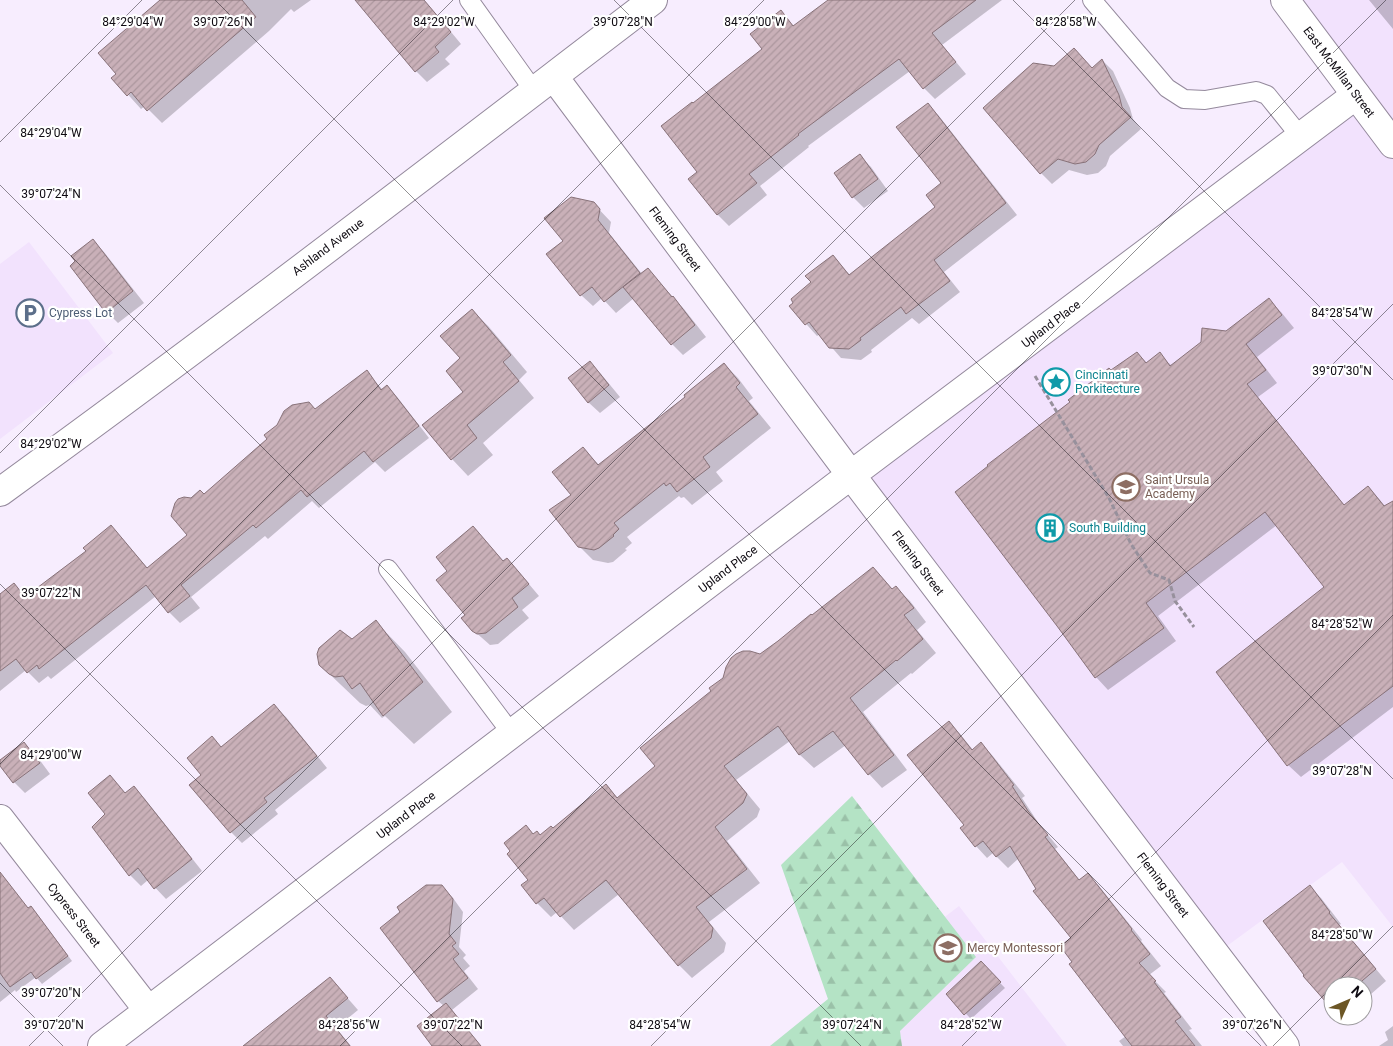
<svg xmlns="http://www.w3.org/2000/svg" width="1393" height="1046" font-family="Roboto,sans-serif">
<style>
.built{fill:#f2e2fd}
.forest{fill:url(#forest-firs)}
.shadow{fill:#0003}
.building{fill:url(#building-hatch);stroke:#887279}
.lines{fill:none;stroke-linecap:round;stroke-linejoin:round}
.lane-casing{stroke:#94899c;stroke-width:20}
.street-casing{stroke:#94899c;stroke-width:30}
.secondary-casing{stroke:#94899c;stroke-width:30}
.path{stroke:#97909c;stroke-width:3;stroke-dasharray:5 2.5;stroke-linecap:butt}
.lane{stroke:#fff;stroke-width:18}
.street{stroke:#fff;stroke-width:28}
.secondary{stroke:#fff;stroke-width:28}
.ticks{fill:none;stroke:#0e0a11;stroke-width:1;stroke-opacity:0.45}
.labels{text-anchor:middle;dominant-baseline:central;stroke-width:4.5;stroke-linejoin:round;paint-order:stroke}
.street-label{font-size:12px;fill:#0e0a11;stroke:#fff}
.service-label{font-size:12px;fill:#4e5e75;stroke:#fff;text-anchor:start}
.culture-label{font-size:12px;fill:#0d838f;stroke:#fff;text-anchor:start}
.education-label{font-size:12px;fill:#785e54;stroke:#fff;text-anchor:start}
.ticks-label{font-size:12px;text-anchor:middle;fill:#0e0a11;stroke:#fff;stroke-width:4.5;stroke-linejoin:round;paint-order:stroke}
</style>
<defs>
<pattern id="forest-firs" width="22" height="20" patternUnits="userSpaceOnUse" patternTransform="scale(1.25)"><rect width="22" height="20" fill="#b4e3c5"/><path d="M5 1l3.5 6h-7zM16 11l3.5 6h-7z" fill="#9ac1a8"/></pattern>
<pattern id="building-hatch" width="6" height="6" patternUnits="userSpaceOnUse" patternTransform="scale(1.25)"><rect width="6" height="6" fill="#c9b0b8"/><path d="M-1 1l2-2M0 6l6-6M5 7l2-2" fill="none" stroke="#ab969d"/></pattern>
</defs>
<rect width="100%" height="100%" fill="#f7edfe"/>
<path class="built" d="M1285,0H1393V927L1342,862L1216,954L851,475L1356,95Z
M29,242L113,353L0,439V264Z
M959,906L1067,1046H777Z"/>
<path class="forest" d="M852,796L976,957L900,1031L902,1046H770L828,999L781,865Z"/>
<path class="shadow" d="M162,0H311L294,12L291,9L269,31L162,123L145,106L141,109L113,78L118,74Z
M376,0H421L426,4L437,15L461,44L445,59L450,64L427,82L416,71L364,9Z
M830,0H1002L942,45L966,74L935,99L924,88L910,71L808,146L809,147L760,186L767,195L729,226L718,215L690,179L699,172L693,105L763,50L780,12L794,26Z
M1369,0H1393V29Z
M1102,60L1113,71L1130,108L1133,119L1141,129L1110,156L1106,166L1098,173L1087,175L1069,170L1052,184L1041,173L1055,67L1092,69Z
M928,105L939,116L1017,215L944,272L960,292L919,324L912,318L871,350L872,352L861,360L841,358L820,334L817,336L790,306L813,283L833,256L850,275L937,207L943,183Z
M860,156L871,167L888,191L864,208L853,197Z
M593,203L611,222L609,233L642,274L647,269L684,309L706,337L683,355L672,344L634,298L616,313L602,298L593,306L581,295L548,254L564,241Z
M93,241L104,252L144,303L118,323L107,312Z
M1269,300L1281,312L1294,328L1257,357L1277,383L1258,397L1345,506L1368,487L1380,500L1393,516V707L1301,777L1288,765L1218,672L1326,587L1277,525L1158,616L1176,641L1108,690L1096,677L1111,372L1137,353L1147,363L1159,354L1172,366L1226,333Z
M472,310L489,327L527,372L519,380L534,398L483,443L493,455L468,476L452,459L464,392L462,359Z
M590,363L601,374L620,397L600,413L588,402Z
M724,364L738,378L753,398L749,401L771,428L716,472L723,481L692,505L684,497L681,498L679,496L627,537L632,543L625,549L627,550L613,562L608,563L593,560L579,546L573,496L583,449L600,466L687,397Z
M366,372L383,390L387,386L398,398L429,438L385,472L375,462L319,508L312,501L268,539L265,536L191,597L200,608L180,623L169,612L156,596L51,679L48,676L39,683L26,670L0,691V596L14,585L26,597L87,551L111,527L122,538L148,569L189,535L191,499L205,496Z
M473,527L504,562L507,560L518,571L539,596L522,610L529,618L498,644L490,645L473,630L449,571Z
M873,568L893,590L896,588L910,601L926,622L917,630L936,653L912,674L911,673L863,712L907,770L882,788L869,774L846,745L814,768L800,755L790,741L736,780L760,809L757,817L727,841L760,883L709,922L726,943L724,952L692,978L679,965L619,894L574,930L557,912L551,917L537,903L523,885L529,880L534,835L540,836L553,829L606,786L618,798L656,766L760,655L812,617Z
M376,622L405,652L452,712L414,744L385,716L382,718L370,705L366,706L360,703L320,665Z
M274,706L286,717L327,768L275,810L278,814L242,843L231,832L203,776L222,748Z
M949,723L960,734L973,750L981,744L992,755L1025,796L1022,798L1039,824L1058,847L1055,849L1080,881L1088,875L1099,886L1142,940L1141,941L1161,966L1149,975L1166,992L1164,993L1192,1029L1189,1030L1202,1046H1123L1119,1041L1126,1036L1074,962L1073,938L1038,889L1019,858L1008,868L993,853L987,858L976,846L966,825Z
M24,743L36,755L50,774L25,793L14,782L0,764V762Z
M110,777L126,794L133,788L145,799L202,871L166,899L148,880L141,886L130,875L106,814Z
M441,886L453,898L463,912L459,947L466,955L463,958L470,966L464,971L478,989L452,1010L476,1046H434L444,1006L438,1001Z
M1310,887L1321,898L1341,924L1339,925L1386,981L1363,1001V986H1333V1008Z
M0,888L28,909L31,908L36,913L72,961L42,984L36,977L16,992L15,990L0,1002Z
M981,963L1005,988L971,1019L947,994Z
M330,978L358,1010L336,1028L351,1046H254Z
M1393,1026V1046H1379L1388,1040L1385,1032Z"/>
<path class="building" d="M160,0H242L256,17L147,111L131,92L127,96L111,78L116,74L98,53Z
M355,0H424L451,32L435,47L439,52L415,72Z
M828,0H976L932,33L956,62L923,89L899,59L798,134L799,135L749,174L757,183L717,215L688,179L697,172L661,126L692,102L693,103L762,49L750,34L781,10L793,26Z
M1074,48L1092,68L1102,59L1119,95L1122,107L1131,117L1099,145L1095,154L1086,162L1075,164L1058,159L1040,174L983,108L1033,63L1054,66Z
M928,103L1006,203L934,260L950,281L906,314L901,307L860,338L861,340L849,349L829,348L809,322L805,325L789,306L793,303L791,299L811,282L805,276L833,255L849,275L935,207L926,195L941,183L896,127Z
M860,154L878,179L852,198L834,173Z
M571,197L594,202L600,209L598,220L640,273L604,302L592,287L580,296L546,254L563,241L544,218Z
M93,239L133,291L106,313L70,266L75,261L71,256Z
M648,268L672,297L673,296L695,325L671,345L623,287Z
M1269,298L1282,315L1246,344L1266,370L1247,384L1344,505L1368,486L1384,506L1393,501V686L1287,766L1216,672L1324,587L1265,512L1146,603L1164,628L1095,678L1057,626L1009,563L955,492L988,466L987,465L1070,402L1068,400L1109,368L1111,370L1137,352L1146,363L1160,352L1170,366L1201,342L1202,328L1226,331Z
M472,309L511,355L503,362L519,381L467,425L477,438L451,460L422,425L463,392L446,371L460,358L440,336Z
M590,361L609,385L588,403L568,378Z
M724,363L740,383L736,387L758,414L703,457L710,467L677,492L670,483L666,486L664,483L614,523L619,529L613,535L614,536L599,548L594,550L578,547L549,510L571,495L552,472L583,447L598,465L685,397L684,395Z
M367,370L381,390L387,385L419,426L373,462L364,451L307,497L301,490L256,528L253,525L181,585L190,596L168,613L146,585L39,669L37,665L27,673L16,659L0,671V594L14,583L25,597L86,551L83,548L111,525L147,568L187,535L171,516L175,503L178,499L184,497L191,498L200,490L204,494L267,439L264,435L277,425L284,411L292,405L309,402L315,409Z
M473,526L503,561L507,558L529,584L512,598L518,607L486,633L477,634L472,631L461,618L465,615L436,580L447,571L436,557Z
M873,567L892,589L896,586L914,608L904,615L923,639L897,661L896,660L850,698L894,755L868,775L833,731L799,755L778,726L724,766L747,794L743,803L715,827L747,869L696,907L713,928L711,938L678,966L606,880L560,917L544,898L536,904L521,885L528,880L507,854L510,851L504,843L526,825L533,834L537,831L540,835L551,826L553,828L606,784L617,798L655,766L640,748L711,691L709,688L723,678L726,667L731,658L736,654L743,651H750L760,654L778,641L811,614L812,615Z
M376,620L423,682L383,716L360,683L352,689L343,676L335,677L329,674L319,665L317,654L319,648L340,630L352,639Z
M274,704L317,756L264,798L267,802L230,833L189,785L201,775L187,758L212,736L221,747Z
M949,721L972,750L981,742L1014,785L1012,786L1028,811L1048,835L1045,837L1079,880L1088,873L1132,929L1131,930L1150,954L1139,963L1156,981L1154,982L1181,1017L1175,1021L1195,1046H1132L1069,964L1072,962L1060,946L1071,938L1033,891L1036,889L1010,846L996,857L983,841L975,847L960,828L964,825L907,755Z
M24,742L40,763L13,783L0,766V760Z
M110,775L125,793L134,786L192,859L154,889L138,868L129,876L92,827L105,814L88,793Z
M0,872L28,908L31,906L68,956L36,979L31,972L10,987L0,973Z
M426,885H442L453,899L449,934L456,943L452,946L459,954L453,959L468,978L437,1002L380,928L400,912L397,907Z
M1310,885L1330,912L1329,913L1376,969L1356,986H1333V1010L1303,976L1304,975L1263,921Z
M981,961L1001,982L964,1015L946,994Z
M330,977L348,998L326,1016L350,1046H243Z
M446,1003L481,1046H432L417,1026Z"/>
<g class="lines">
<g class="lane-casing">
<path id="lane" d="M469,0L534,91
M1092,0L1167,88L1184,99L1205,100L1256,91L1267,95L1300,136
M388,569L512,734"/>
</g>
<g class="street-casing">
<path id="street" d="M554,77L851,475L1285,1046
M0,492C221,332 437,165 653,0
M0,819L148,1010
M102,1046L835,487L1356,95"/>
</g>
<g class="secondary-casing">
<path id="secondary" d="M1285,0L1393,144"/>
</g>
<path class="path" d="M1035,376L1109,498L1131,544L1150,573L1169,580L1175,601L1194,627"/>
<use href="#lane" class="lane"/>
<use href="#street" class="street"/>
<use href="#secondary" class="secondary"/>
</g>
<path class="ticks" d="M215,0L1261,1046M614,0L1393,779M1013,0L1393,380M0,142L142,0M0,185L861,1046M0,453L453,0M0,584L462,1046M0,764L764,0M0,983L63,1046M29,1046L1075,0M340,1046L1386,0M651,1046L1393,304M962,1046L1393,615M1273,1046L1393,926"/>
<defs>
<g id="parking-ring" transform="scale(1.4375)"><circle r="9.5" fill="#fff" stroke="#5c6f8a" stroke-width="1.5"/><path d="M-3.5-5.5H1a3.5 3.5 0 0 1 0 7H-1V5.5H-3.5ZM-1-3.4V-.6H.8a1.4 1.4 0 0 0 0-2.8Z" fill="#5c6f8a"/></g>
<g id="sight-ring" transform="scale(1.4375)"><circle r="9.5" fill="#fff" stroke="#0f9aa8" stroke-width="1.5"/><path d="M0-6L1.8-2.2L6-1.7L2.9 1.2L3.7 5.4L0 3.3L-3.7 5.4L-2.9 1.2L-6-1.7L-1.8-2.2Z" fill="#0f9aa8"/></g>
<g id="school-ring" transform="scale(1.4375)"><circle r="9.5" fill="#fff" stroke="#8d6e63" stroke-width="1.5"/><path d="M0-5L7-2L0 1L-7-2ZM-4 1L0 2.5L4 1V4Q0 6-4 4Z" fill="#8d6e63"/></g>
<g id="building-ring" transform="scale(1.4375)"><circle r="9.5" fill="#fff" stroke="#0f9aa8" stroke-width="1.5"/><path d="M-4-6H4V6H1V3H-1V6H-4ZM-2.5-4.3h1.7v1.8h-1.7ZM.8-4.3h1.7v1.8H.8ZM-2.5-1h1.7V.8h-1.7ZM.8-1h1.7V.8H.8Z" fill="#0f9aa8"/></g>
</defs>
<g fill-rule="evenodd">
<use href="#parking-ring" x="30" y="313"/>
<use href="#sight-ring" x="1056" y="382"/>
<use href="#school-ring" x="1126" y="487"/>
<use href="#building-ring" x="1050" y="528"/>
<use href="#school-ring" x="948" y="948"/>
</g>
<g class="labels">
<g class="street-label">
<text transform="translate(1339 72) rotate(53)">East McMillan Street</text>
<text transform="translate(675 239) rotate(53)">Fleming Street</text>
<text transform="translate(328 247) rotate(-37)">Ashland Avenue</text>
<text transform="translate(1051 324) rotate(-37)">Upland Place</text>
<text transform="translate(918 563) rotate(53)">Fleming Street</text>
<text transform="translate(728 569) rotate(-37)">Upland Place</text>
<text transform="translate(406 815) rotate(-37)">Upland Place</text>
<text transform="translate(1163 885) rotate(53)">Fleming Street</text>
<text transform="translate(74 915) rotate(52)">Cypress Street</text>
</g>
<g class="service-label">
<text x="49" y="313">Cypress Lot</text>
</g>
<g class="culture-label">
<text x="1075" y="375">Cincinnati<tspan x="1075" dy="14">Porkitecture</tspan></text>
<text x="1069" y="528">South Building</text>
</g>
<g class="education-label">
<text x="1145" y="480">Saint Ursula<tspan x="1145" dy="14">Academy</tspan></text>
<text x="967" y="948">Mercy Montessori</text>
</g>
</g>
<g class="ticks-label">
<text x="133" y="26">84°29'04"W</text>
<text x="223" y="26">39°07'26"N</text>
<text x="444" y="26">84°29'02"W</text>
<text x="623" y="26">39°07'28"N</text>
<text x="755" y="26">84°29'00"W</text>
<text x="1066" y="26">84°28'58"W</text>
<text x="51" y="137">84°29'04"W</text>
<text x="51" y="198">39°07'24"N</text>
<text x="1342" y="317">84°28'54"W</text>
<text x="1342" y="375">39°07'30"N</text>
<text x="51" y="448">84°29'02"W</text>
<text x="51" y="597">39°07'22"N</text>
<text x="1342" y="628">84°28'52"W</text>
<text x="51" y="759">84°29'00"W</text>
<text x="1342" y="775">39°07'28"N</text>
<text x="1342" y="939">84°28'50"W</text>
<text x="51" y="997">39°07'20"N</text>
<text x="349" y="1029">84°28'56"W</text>
<text x="660" y="1029">84°28'54"W</text>
<text x="971" y="1029">84°28'52"W</text>
<text x="54" y="1029">39°07'20"N</text>
<text x="453" y="1029">39°07'22"N</text>
<text x="852" y="1029">39°07'24"N</text>
<text x="1252" y="1029">39°07'26"N</text>
</g>
<g transform="translate(1348 1001) rotate(45)"><circle r="24" fill="#ffffff" stroke="#9f9da0"/>
<path d="M0-4L9 19L0 12L-9 19Z" fill="#6c5625"/>
<text y="-8" font-size="14" font-weight="bold" text-anchor="middle" fill="#0e0a11">N</text>
</g>
</svg>
